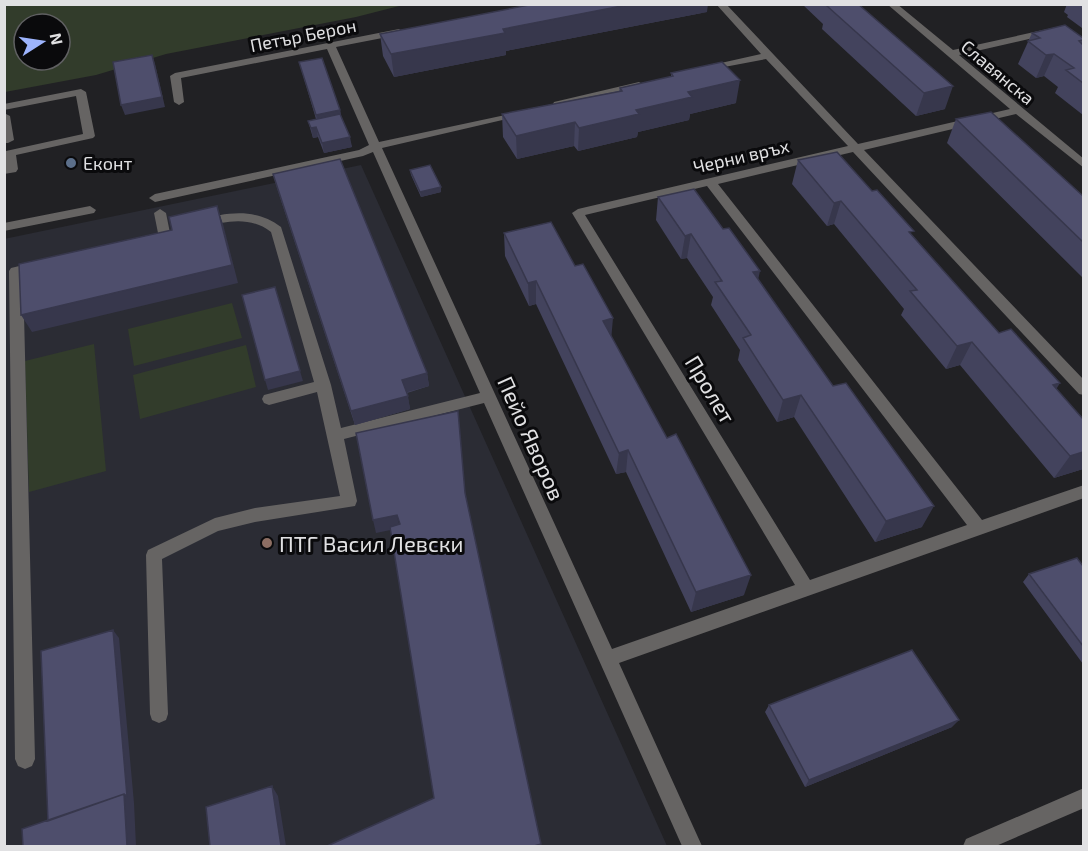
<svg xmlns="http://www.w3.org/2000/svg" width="1088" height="851" font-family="'Exo 2',sans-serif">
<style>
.built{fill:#2b2c34}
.green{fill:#323c2b;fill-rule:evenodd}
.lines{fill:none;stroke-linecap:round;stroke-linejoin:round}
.minor{fill:#666463;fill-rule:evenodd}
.wall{fill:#43435d}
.shaded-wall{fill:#37374c}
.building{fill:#4e4e6c;stroke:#37374c;stroke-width:1.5}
.service-dot{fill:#5c6f8a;stroke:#0a0a0c;stroke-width:2}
.education-dot{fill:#8d6e63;stroke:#0a0a0c;stroke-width:2}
.labels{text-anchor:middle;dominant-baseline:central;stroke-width:6;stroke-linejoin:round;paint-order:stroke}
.far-street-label{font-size:18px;fill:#e1e1e3;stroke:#0a0a0c}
.far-poi-label{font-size:18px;fill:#e1e1e3;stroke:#0a0a0c;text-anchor:start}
.street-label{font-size:22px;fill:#e1e1e3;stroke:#0a0a0c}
.poi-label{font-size:22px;fill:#e1e1e3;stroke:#0a0a0c;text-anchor:start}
</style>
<rect width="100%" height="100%" fill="#212124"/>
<path class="built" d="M361,165L667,846H5L4,239Z"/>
<path class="green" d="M5,5H403L356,17L166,54L96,75L5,92ZM24,24H60V60H24Z
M232,303L242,338L134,366L128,329Z
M94,344L106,471L29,492L25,361Z
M246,345L256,387L140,419L133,375Z"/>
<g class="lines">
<path class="minor" d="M716,4H726L858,144L1010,109L887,4H897L953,50L1057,27L1084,44V52L1055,33L959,55L1084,159V168L1016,114L864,150L1084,380V395L1079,394L853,152L718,184L982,520L1084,485V498L619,663L702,846H682L484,403L344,439L357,501L355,506L255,522L218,531L162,559L168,714L166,720L159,723L152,720L150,714L146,555L148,550L215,518L255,508L340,496L317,392L269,405L264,403L262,399L264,395L314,382L271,232C250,216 227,221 203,227L199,226L197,223L199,220C228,212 256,208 281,227L331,385L341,428L480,393L373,152L363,156L155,202L149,198L155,194L359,150L369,145L327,49L181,78L184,102L179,105L174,102L170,76L175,73L399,29L404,32L403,34L336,47L379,142L524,111V115L382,148L612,649L795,585L572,213L578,209L848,146L766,59L703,71V67L761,54ZM707,186L967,525L810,580L585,215Z
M639,82L644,85L643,87L558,107L553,104L554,102Z
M81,89L86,92L95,136L93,138L16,155L18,169L16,172L4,174L6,151L83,134L76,96L4,110V104Z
M4,113L10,116L14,140L8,143H4Z
M90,206L96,210L94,213L4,231V223Z
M160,209L166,213L170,233L164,237L158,233L154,213Z
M40,261L46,265L45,268L23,274L35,759L32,766L25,769L18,766L15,759L9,271L11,268Z
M1084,788V808L996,846H963L966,839Z"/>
</g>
<path class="wall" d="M802,4L858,5L945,109L916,116L822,29L823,24Z
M1067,4H1083V28H1082L1067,17L1068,15L1064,12Z
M707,12L506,51V55L394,77L383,56L380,34Z
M1032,33L1083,38V115L1055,93L1058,87L1044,76L1036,78L1018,64Z
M299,62L340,110L341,117L352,147L324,153L318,137L313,138L308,121L316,119Z
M671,73L736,103L690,114L689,120L638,132L637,137L578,151L574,146L517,159L503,137L502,114L619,91L620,88L671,77Z
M956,119L1083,196V278L947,143Z
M798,160L912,235L999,333L1057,389L1083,469L1054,478L960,365L946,369L901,315L904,309L834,224L827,226L792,184Z
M410,170L441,192L421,197L411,175Z
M273,174L427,373L429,386L407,393L410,409L355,425L277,188Z
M658,197L758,280L922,527L875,542L794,417L777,422L738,360L740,350L711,305L713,297L687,258L681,259L656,220Z
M504,233L611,336L744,595L691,612L626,472L616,474L536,304L529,306L505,256Z
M1083,566V664L1023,582L1029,574Z
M769,705L952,727L805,787L765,712Z"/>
<path class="shaded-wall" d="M632,4H708L707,12L506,51V55L394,77L391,54L503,29Z
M1054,54L1044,76L1036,78L1046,55Z
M152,55L155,64L165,107L125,115L121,105Z
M740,80L736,103L690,114L689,120L638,132L637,137L578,151L579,128L688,92Z
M953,86L945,109L916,116L924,93Z
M340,110L342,120L318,125L316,115Z
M575,122L574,146L517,159L516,136Z
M316,127L318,137L313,138L311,128Z
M350,137L352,147L324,153L322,143Z
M441,187V192L421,197L420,192Z
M841,201L834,224L827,226L834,203Z
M217,206L223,224L238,283L32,332L21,315Z
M691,234L687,258L681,259L685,236Z
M760,271L755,294L753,272Z
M536,281V304L529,306L528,283Z
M613,318L611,341L603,321Z
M972,342L960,365L946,369L957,346Z
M300,371L303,381L268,390L265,380Z
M427,373L429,386L404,393L402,380Z
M1060,383L1046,406L1053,385Z
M801,395L794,417L777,422L783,400Z
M408,396L410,409L355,425L351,411Z
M628,450L626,472L616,474L619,453Z
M1083,452V469L1054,478L1070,456Z
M934,506L922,527L875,542L886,521Z
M397,515L400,528L376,533L373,520Z
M751,575L744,595L691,612L696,592Z
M113,630L119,638L134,803L136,846H127Z
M959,720L952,727L805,787L809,780Z
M272,786L278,796L286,846H281Z"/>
<path class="building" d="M534,4H632L503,29L505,33L391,54L380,34Z
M832,4H858L953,86L924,93L827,6L832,5Z
M1065,25L1083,38V40L1079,41L1083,45V83L1066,70L1074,68L1054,54L1046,55L1028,41L1040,38L1032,33Z
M152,55L162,97L121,105L113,62Z
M322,58L340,110L316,115L299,62Z
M722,62L740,80L688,92L692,97L636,110L639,114L579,128L575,122L516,136L502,114L622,91L620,88L673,76L671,73Z
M991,112L1083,196V242L956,119Z
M340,114L350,137L322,143L316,127L311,128L308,121Z
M837,152L872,191L877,190L914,231L909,232L999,333L1011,329L1060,383L1053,385L1083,419V452L1070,456L972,342L957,346L910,291L917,290L841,201L834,203L798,160Z
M340,159L427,373L402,380L408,396L351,411L273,174Z
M430,165L441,187L420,192L410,170Z
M694,189L723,229L729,228L760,271L753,272L833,386L846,383L934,506L886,521L801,395L783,400L743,338L751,335L715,282L722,281L691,234L685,236L658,197Z
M217,206L232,265L21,315L19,264L172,230L169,217Z
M551,222L575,266L583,264L613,318L603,321L667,438L676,434L751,575L696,592L628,450L619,453L536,281L528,283L504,233Z
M275,287L300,371L265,380L242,295Z
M458,411L465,493L541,844L534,846H327L434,798L390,527L400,524L397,515L373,520L356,433Z
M1077,558L1083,566V646L1029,574Z
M113,630L127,796L124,794L48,821L41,651Z
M912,650L959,720L809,780L769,705Z
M272,786L281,846H210L206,807Z
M124,794L127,846H23L22,829Z"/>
<circle class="service-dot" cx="71" cy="163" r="6"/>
<circle class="education-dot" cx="267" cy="543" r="6"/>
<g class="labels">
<g class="far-street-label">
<text transform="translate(303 35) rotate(-11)">Петър Берон</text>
<text transform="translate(998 72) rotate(40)">Славянска</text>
<text transform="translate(741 156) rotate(-13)">Черни връх</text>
</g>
<g class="far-poi-label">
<text x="83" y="163">Еконт</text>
</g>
<g class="street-label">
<text transform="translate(711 389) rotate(59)">Пролет</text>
<text transform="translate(532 438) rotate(66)">Пейо Яворов</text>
</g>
<g class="poi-label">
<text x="279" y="543">ПТГ Васил Левски</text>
</g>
</g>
<rect width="1088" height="851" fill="none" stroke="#e1e1e3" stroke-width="12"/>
<g transform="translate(42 42) rotate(78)"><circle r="28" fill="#0a0a0c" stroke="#606062" stroke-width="1.5"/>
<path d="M0-4.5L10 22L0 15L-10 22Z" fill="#9db4fd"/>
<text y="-9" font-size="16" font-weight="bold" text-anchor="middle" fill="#e1e1e3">N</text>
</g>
</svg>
